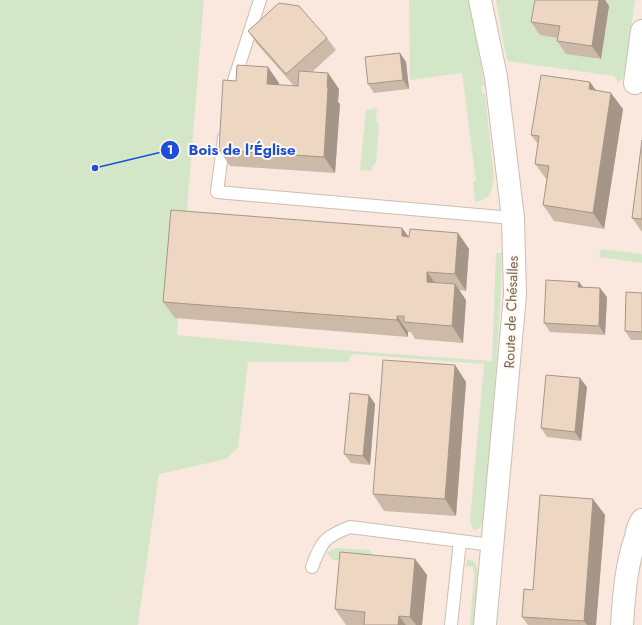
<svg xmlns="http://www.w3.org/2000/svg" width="642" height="625" font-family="Jost,sans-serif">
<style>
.commercial{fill:#fae8de}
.green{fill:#d3e7c8}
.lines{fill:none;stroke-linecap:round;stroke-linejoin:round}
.service-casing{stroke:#ccbeb0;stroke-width:14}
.minor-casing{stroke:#ccbeb0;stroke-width:24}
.tertiary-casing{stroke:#ccbeb0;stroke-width:24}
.service{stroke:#fff;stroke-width:12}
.minor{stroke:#fff;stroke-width:22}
.tertiary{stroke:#fff;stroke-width:22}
.wall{fill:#ccb9a8}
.shaded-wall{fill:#a69688}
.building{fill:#edd7c3;stroke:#a69688}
.labels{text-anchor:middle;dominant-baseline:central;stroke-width:4;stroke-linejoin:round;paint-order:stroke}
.street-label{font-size:14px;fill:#735e4f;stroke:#fdf9ef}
.leader{fill:none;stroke:#1d4ed8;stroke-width:1.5}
.callout-dot{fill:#1d4ed8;stroke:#fdf9ef;stroke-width:1.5}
.mark-label{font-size:12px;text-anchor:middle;font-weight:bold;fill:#fff}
.callout-label{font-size:15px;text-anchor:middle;font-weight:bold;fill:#1d4ed8;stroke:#fdf9ef;stroke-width:4;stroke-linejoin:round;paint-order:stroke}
</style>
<rect width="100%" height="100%" fill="#fbf5e9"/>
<path class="commercial" d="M204,0H642V625H138L177,335Z"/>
<path class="green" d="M0,0H204L177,335L352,351L492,361L496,253H502C500,339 492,423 484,509L483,511L484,516L481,527L474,531L470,521L484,364L352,354L348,362H248L238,448L226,459L159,474L138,625H0Z
M409,0H469L485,87L481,86L482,92L485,95L494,177C492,192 491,199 475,202L473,181H476L462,73L410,80Z
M496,0H545L569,39L567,54L601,59L609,6L595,0H635L624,78L618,82L614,76L507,61Z
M377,108L376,120L379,125L376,163L372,166L371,171L360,170L366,110Z
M601,249L642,254V263L599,257Z
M337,548L370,550L374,558L368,562L333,560L326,553Z
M467,559C470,560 473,560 475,563C483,576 476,610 475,625H470L474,575L473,567L466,566Z"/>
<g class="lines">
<g class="service-casing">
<path id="service" d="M229,96L260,0
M224,138L217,192L513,218
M460,541L492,545
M312,567C322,541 324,537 350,527L460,541L451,625"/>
</g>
<g class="minor-casing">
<path id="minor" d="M635,83L642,31
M622,625C624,595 626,565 636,537C637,531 639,524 642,520"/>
</g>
<g class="tertiary-casing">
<path id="tertiary" d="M480,0L496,77L513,218L515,295L485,625"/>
</g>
<use href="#service" class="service"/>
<use href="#minor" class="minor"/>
<use href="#tertiary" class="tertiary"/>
</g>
<path class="wall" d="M535,0H605L609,6L601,59L566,54L557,41L558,38L540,35L531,22Z
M248,31L327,38L336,50L312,72L328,73L339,89L338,102L340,104L335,173L230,166L219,150L279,83V85L294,86L257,44Z
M400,53L406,62L409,89L374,93L368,84Z
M590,82L596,90L623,109L604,229L554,221L543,205L547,180L535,164L538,144L531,135Z
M642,140V232L632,218Z
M402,228L408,236L458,233L469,249L466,291L459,290L466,300L463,343L415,339L411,332H408V337L175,318L163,302Z
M579,282L583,287L607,297L605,335L550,332L544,323Z
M642,293V340H631L625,331Z
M455,365L466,382L456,516L384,511L373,494Z
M587,387L581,441L547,437L541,428Z
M369,395L375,404L370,465L351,463L344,454Z
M593,499L605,515L596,625H528L522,617L533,590Z
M415,559L427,575L422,625H346L335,609Z"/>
<path class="shaded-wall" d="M599,0H605L609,6L601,59L592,46Z
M400,53L406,62L409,89L403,80Z
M268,67L279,83L278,100L267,84Z
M328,73L339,89L338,102L340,104L335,173L324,157Z
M590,82L601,98L589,89Z
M611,93L623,109L604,229L593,213Z
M402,228L414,244L402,236Z
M458,233L469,249L466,291L455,274Z
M427,272L439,288L427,282Z
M579,282L585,290L578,287Z
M455,284L466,300L463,343L452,326Z
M600,288L607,297L605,335L599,326Z
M397,316L408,332V337L397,320Z
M455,365L466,382L456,516L445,499Z
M580,378L587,387L581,441L575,432Z
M369,395L375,404L370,465L363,456Z
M593,499L605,515L596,625H587L584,621Z
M415,559L427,575L422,625H416L410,617Z
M399,616L406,625H398Z"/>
<path class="building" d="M535,0H599L592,46L557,41L560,26L531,22Z
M279,3L299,6L327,38L286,74L248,31Z
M400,53L403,80L368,84L365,57Z
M237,65L268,67L267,84L298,86L299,71L328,73L327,87L328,88L324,157L219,150L223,80L236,81Z
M541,75L590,82L589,89L611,93L593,213L543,205L549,166L535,164L539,136L531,135Z
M642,140V219L632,218Z
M171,210L402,228V236L409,237L410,229L458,233L455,274L427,272V282L455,284L452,326L404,322V316H397V320L163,302Z
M546,280L579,282L578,287L600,288L599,326L544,323Z
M626,292L642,293V332L625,331Z
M383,360L455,365L445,499L373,494Z
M546,375L580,378L575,432L541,428Z
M350,393L369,395L363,456L344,454Z
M540,495L593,499L584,621L522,617L524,589L533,590Z
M340,552L415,559L410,617L399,616L398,625H364L365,612L335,609Z"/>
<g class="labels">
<g class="street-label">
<text transform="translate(511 312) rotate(-88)">Route de Chésalles</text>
</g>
</g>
<path class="leader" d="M95 168L170 150"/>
<g class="callout-dot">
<circle cx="95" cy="168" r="4"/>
<circle cx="170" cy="150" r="10"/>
</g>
<g class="mark-label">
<text x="170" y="154">1</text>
</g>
<g class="callout-label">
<text x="242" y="155">Bois de l'Église</text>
</g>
</svg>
